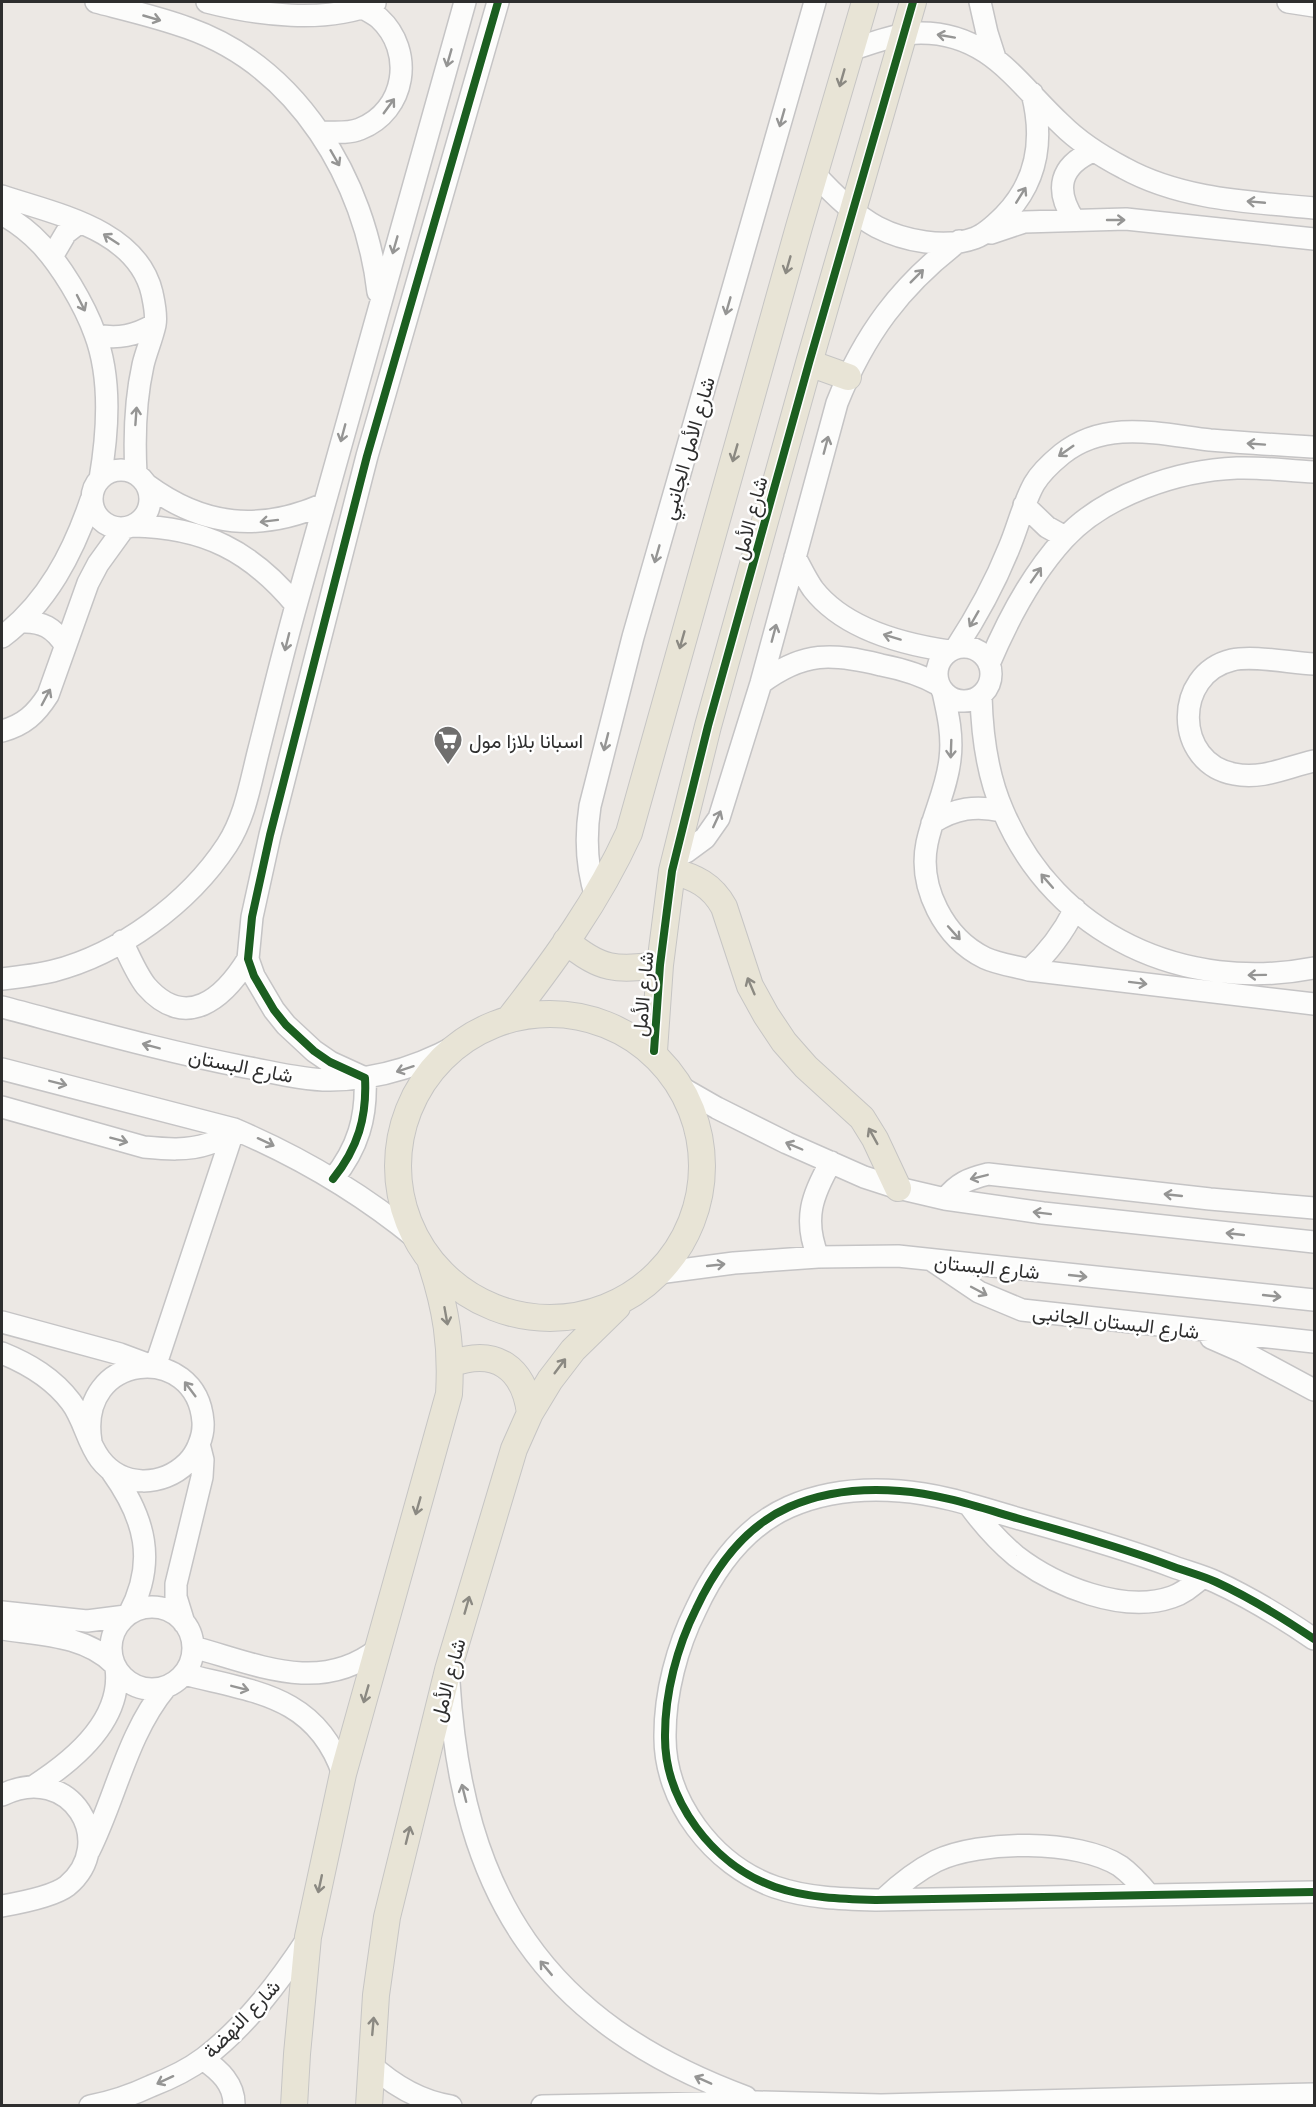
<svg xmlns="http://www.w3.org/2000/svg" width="1316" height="2107" font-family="Lato,Vazirmatn,sans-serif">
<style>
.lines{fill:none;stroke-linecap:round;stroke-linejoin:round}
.minor-casing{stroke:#c5c4c5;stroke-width:24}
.major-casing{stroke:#c6c5c4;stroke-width:28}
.minor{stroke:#fcfcfb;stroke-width:21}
.major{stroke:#e8e4d6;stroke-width:26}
.cycleway-casing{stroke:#fff;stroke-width:11}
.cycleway{stroke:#1b5e20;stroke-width:8}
.oneway{stroke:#959594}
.oneway2{stroke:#8b8982}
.labels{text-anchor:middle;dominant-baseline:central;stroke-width:5;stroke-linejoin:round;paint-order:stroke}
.street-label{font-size:20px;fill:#2e2e2e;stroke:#fff}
.poi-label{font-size:20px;fill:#2e2e2e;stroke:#fff;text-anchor:start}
</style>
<rect width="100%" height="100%" fill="#ece8e4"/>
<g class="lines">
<g class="minor-casing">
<path id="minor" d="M96,2C127,10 158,17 188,28C298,67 365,180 378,292
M207,2C257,15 326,24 375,3
M980,2L987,33L995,58
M1288,2L1314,6
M850,50C873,43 897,33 921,33C989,33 1017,83 1061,124C1079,142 1101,156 1124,168C1182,200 1251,202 1314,208
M319,132C332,132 348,134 360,129C406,111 415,51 379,18C374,14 368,11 363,8
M814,173C832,193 853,214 877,227C904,241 945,249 975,238C986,234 996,224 1004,216C1038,181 1044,139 1032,93
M2,196C55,214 137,229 152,293C154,303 157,315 155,325C152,339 146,352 143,365C135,401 134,437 136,474
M2,214C34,232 52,254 71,285C80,300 89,317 95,334C112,379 108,432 100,479
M1074,220C1054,189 1060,166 1093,151
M991,233L1024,222L1126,219L1314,239
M53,255L66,233L79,223
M96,335C118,339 135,336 155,324
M92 499a29 29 0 1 1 58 0a29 29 0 1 1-58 0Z
M147,485C204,527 260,532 324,504
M1024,505L1047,527L1065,537
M133,526C204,527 251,551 296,605
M795,557C801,568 806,579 813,589C844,629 901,644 949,651
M22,622C42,621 54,628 65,645
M2,637C47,603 73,553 91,500
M937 674a27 27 0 1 1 54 0a27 27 0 1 1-54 0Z
M956,648C977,616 995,583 1009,548C1018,527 1023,504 1034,484C1041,472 1051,463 1062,454C1106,419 1159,434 1210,440C1245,443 1280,445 1314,447
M989,664C1008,619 1031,575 1064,539C1104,495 1179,470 1237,468C1263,467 1289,471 1314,472
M1314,664C1291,663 1253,655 1232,660C1173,674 1174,763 1234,774C1262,780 1287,767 1314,761
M761,683C804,651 832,653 881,665C902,669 920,674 939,685
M943,692C948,714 953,736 950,759C947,789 933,814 927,843C918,887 944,938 985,958C998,964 1014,966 1029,970L1314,1004
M981,696C982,735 987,775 1003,811C1056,936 1185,993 1314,968
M2,731C24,725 36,714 48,695L88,583L98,564L124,528
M932,823C955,808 976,805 1002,811
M675,857L686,852L705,838L719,818L761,683L837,403C864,335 900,286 959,241
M596,897C586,866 585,838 590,806L633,637L815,2
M122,941C129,956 136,973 146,986C186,1032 224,998 248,959
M1029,970C1049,952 1063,933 1075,909
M2,979C19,977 36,975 53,971C120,954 189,903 227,845C245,817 250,785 258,753C271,702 283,652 297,602C352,401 408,201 465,2
M2,1007C82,1028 163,1051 245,1067C273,1072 302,1080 330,1080C383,1080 432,1062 476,1034
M2,1069L234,1129C300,1157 361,1193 417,1239
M682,1088L717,1108L787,1143L864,1177L898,1188L945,1199L1043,1213L1314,1242
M2,1107L144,1147C165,1149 188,1151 208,1144C217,1141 226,1133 234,1129
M333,1179C358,1148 367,1117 365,1078L330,1062L314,1051L286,1025L274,1010L254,976L248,959L252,917L270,835L367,456L498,2
M945,1199C958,1183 968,1179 988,1174L1210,1199L1314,1208
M818,1257C803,1219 812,1195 831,1162
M933,1261L979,1292L1022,1310L1314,1342
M658,1273L734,1263L818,1257L898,1256L1314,1300
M2,1322L120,1354L155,1367L234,1129
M1211,1338L1243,1352L1314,1390
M2,1353C29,1364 53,1378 71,1402C84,1419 87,1442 100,1459C122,1488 162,1487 187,1463C197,1453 204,1436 203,1422C197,1341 76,1351 91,1442
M112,1472C145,1518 157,1562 129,1614
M969,1505C983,1524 998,1541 1016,1556C1055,1586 1123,1614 1172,1597C1184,1593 1193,1585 1203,1577
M111 1648a41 41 0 1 1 82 0a41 41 0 1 1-82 0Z
M2,1612L87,1621L126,1616
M184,1623L176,1597V1584L202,1477L203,1460L199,1444
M2,1629C41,1635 85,1635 114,1664
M1314,1639C1283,1618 1251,1598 1216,1582C1203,1576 1188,1572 1174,1567C1126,1549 1077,1535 1027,1521C987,1510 943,1494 900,1491C863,1488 823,1492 789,1507C744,1527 716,1566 696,1609C677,1647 665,1693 665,1735C664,1801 713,1865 775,1887C807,1898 842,1899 876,1900L1314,1892
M193,1647C256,1664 320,1695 378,1649
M184,1674C254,1692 316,1695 343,1774
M449,1682C462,1895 543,2022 746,2097
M34,1786C73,1761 123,1720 116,1668
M2,1795C71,1761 119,1843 67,1886C54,1896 19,1903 2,1906
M89,1851C116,1797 127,1734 166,1687
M884,1899C900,1884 916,1871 936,1861C980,1840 1078,1839 1120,1866C1131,1874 1140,1884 1149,1895
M203,2059C219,2070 235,2084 234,2106
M370,2064C393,2085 419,2101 451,2106
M90,2106C111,2102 132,2095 151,2086C169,2079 188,2070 204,2058C246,2026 279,1982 308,1938
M542,2106L757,2102L881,2105L1314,2094"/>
</g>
<g class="major-casing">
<path id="major" d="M809,363L848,377
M672,871C695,877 712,885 724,907L750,986L766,1015L784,1042L806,1067L862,1118L875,1139L898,1188
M566,941C601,971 616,970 660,965
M398 1166a152 152 0 1 1 304 0a152 152 0 1 1-304 0Z
M509,1019C555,960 598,901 629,833L799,227L865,2
M654,1051L660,965L672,871L708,726L809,363L913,2
M451,1364C496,1347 524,1368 530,1413
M294,2106L297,2054L308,1937L343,1774L449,1394C452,1346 446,1308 431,1263
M369,2106L376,1995L387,1917L448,1670L514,1449L530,1413L550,1380L573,1350L617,1307"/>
</g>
<use href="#minor" class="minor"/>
<use href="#major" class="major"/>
<g class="cycleway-casing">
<path id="cycleway" d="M654,1051L660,965L672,871L708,726L809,363L913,2
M333,1179C358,1148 367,1117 365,1078L330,1062L314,1051L286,1025L274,1010L254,976L248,959L252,917L270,835L367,456L498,2
M1314,1639C1283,1618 1251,1598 1216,1582C1203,1576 1188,1572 1174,1567C1126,1549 1077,1535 1027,1521C987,1510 943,1494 900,1491C863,1488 823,1492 789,1507C744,1527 716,1566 696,1609C677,1647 665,1693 665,1735C664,1801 713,1865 775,1887C807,1898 842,1899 876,1900L1314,1892"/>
</g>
<use href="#cycleway" class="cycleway"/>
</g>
<defs><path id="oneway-shaft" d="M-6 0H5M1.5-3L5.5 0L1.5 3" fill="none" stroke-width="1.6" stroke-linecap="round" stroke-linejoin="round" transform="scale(1.5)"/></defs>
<g class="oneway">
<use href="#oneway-shaft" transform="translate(152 18) rotate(16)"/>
<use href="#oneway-shaft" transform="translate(946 36) rotate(-170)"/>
<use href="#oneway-shaft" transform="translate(449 58) rotate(106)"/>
<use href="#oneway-shaft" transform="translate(389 106) rotate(-54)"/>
<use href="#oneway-shaft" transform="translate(782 118) rotate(106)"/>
<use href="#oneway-shaft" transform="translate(335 158) rotate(60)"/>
<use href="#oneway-shaft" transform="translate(1021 195) rotate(-58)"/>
<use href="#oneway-shaft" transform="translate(1256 202) rotate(-175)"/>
<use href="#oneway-shaft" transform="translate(1116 220)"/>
<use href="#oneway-shaft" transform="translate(111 239) rotate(-147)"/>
<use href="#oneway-shaft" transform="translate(395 245) rotate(106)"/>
<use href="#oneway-shaft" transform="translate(917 276) rotate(-45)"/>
<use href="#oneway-shaft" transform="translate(81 303) rotate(63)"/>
<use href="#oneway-shaft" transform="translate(728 306) rotate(106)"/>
<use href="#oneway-shaft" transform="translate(136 416) rotate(-86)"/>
<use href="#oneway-shaft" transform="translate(343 433) rotate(105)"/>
<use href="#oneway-shaft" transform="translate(1256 444) rotate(-176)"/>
<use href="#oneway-shaft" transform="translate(826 445) rotate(-75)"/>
<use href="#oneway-shaft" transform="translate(1066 451) rotate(145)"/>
<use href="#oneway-shaft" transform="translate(269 521) rotate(173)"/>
<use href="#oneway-shaft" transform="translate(657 554) rotate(106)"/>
<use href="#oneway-shaft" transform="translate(1036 575) rotate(-55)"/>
<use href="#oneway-shaft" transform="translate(974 619) rotate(120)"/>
<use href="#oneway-shaft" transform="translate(774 633) rotate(-75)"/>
<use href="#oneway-shaft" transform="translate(892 637) rotate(-163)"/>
<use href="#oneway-shaft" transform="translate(287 642) rotate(104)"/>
<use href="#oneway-shaft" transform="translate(46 697) rotate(-62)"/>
<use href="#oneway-shaft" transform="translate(606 742) rotate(104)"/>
<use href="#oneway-shaft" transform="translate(951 749) rotate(92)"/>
<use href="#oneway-shaft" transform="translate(717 819) rotate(-65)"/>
<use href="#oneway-shaft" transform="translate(1047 881) rotate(-131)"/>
<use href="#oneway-shaft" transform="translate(954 933) rotate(48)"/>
<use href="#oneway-shaft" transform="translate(1257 975) rotate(179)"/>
<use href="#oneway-shaft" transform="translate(1138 983) rotate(7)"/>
<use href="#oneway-shaft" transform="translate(151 1046) rotate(-165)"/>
<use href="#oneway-shaft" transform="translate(405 1069) rotate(162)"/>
<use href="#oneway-shaft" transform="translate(58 1083) rotate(14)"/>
<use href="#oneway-shaft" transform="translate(119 1140) rotate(15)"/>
<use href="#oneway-shaft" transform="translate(266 1142) rotate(25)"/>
<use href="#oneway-shaft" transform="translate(794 1146) rotate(-157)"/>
<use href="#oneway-shaft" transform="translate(979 1177) rotate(166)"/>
<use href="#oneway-shaft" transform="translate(1173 1195) rotate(-174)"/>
<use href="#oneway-shaft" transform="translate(1042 1213) rotate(-173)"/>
<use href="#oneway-shaft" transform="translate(1235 1234) rotate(-174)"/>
<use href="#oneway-shaft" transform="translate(716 1265) rotate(-6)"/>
<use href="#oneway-shaft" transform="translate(1078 1276) rotate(6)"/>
<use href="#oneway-shaft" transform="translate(979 1291) rotate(28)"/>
<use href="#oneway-shaft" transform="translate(1272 1296) rotate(6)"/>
<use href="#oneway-shaft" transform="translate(190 1389) rotate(-127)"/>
<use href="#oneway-shaft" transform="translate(240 1688) rotate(14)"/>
<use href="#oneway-shaft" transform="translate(464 1793) rotate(-104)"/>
<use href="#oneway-shaft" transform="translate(546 1968) rotate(-130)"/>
<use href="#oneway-shaft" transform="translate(165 2080) rotate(155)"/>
<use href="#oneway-shaft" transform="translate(703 2080) rotate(-156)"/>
</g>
<g class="oneway2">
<use href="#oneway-shaft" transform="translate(842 78) rotate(106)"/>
<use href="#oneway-shaft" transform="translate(788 265) rotate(106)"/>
<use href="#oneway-shaft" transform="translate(735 453) rotate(106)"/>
<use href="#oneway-shaft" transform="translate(682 640) rotate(106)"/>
<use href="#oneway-shaft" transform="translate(751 986) rotate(-113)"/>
<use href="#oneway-shaft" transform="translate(873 1136) rotate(-119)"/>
<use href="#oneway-shaft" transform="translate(446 1316) rotate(80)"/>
<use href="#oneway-shaft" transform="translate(560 1366) rotate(-53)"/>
<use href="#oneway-shaft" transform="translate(418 1506) rotate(106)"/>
<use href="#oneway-shaft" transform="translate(467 1605) rotate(-74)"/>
<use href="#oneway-shaft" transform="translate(366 1694) rotate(106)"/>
<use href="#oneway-shaft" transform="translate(408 1835) rotate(-76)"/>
<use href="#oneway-shaft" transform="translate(320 1884) rotate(102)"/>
<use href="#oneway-shaft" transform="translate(373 2026) rotate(-85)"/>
</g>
<defs>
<g id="supermarket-pin" transform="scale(1.5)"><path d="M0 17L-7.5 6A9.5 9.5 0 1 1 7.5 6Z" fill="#706f6e" stroke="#fff"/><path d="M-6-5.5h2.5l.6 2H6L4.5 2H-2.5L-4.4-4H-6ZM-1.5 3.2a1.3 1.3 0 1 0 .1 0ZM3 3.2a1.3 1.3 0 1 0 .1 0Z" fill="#fff"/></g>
</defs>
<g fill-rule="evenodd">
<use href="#supermarket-pin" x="448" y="740"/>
</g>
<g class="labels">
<g class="street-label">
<text transform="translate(687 448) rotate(-74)">شارع الأمل الجانبي</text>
<text transform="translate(749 518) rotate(-75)">شارع الأمل</text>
<text transform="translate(642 994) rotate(-85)">شارع الأمل</text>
<text transform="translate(241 1065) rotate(11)">شارع البستان</text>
<text transform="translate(987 1266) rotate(6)">شارع البستان</text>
<text transform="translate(1116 1321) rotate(7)">شارع البستان الجانبى</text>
<text transform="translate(447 1680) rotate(-75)">شارع الأمل</text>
<text transform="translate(241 2018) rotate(-46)">شارع النهضة</text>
</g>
<g class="poi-label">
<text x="469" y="740">اسبانا بلازا مول</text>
</g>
</g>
<rect width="1316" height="2107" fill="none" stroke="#2e2e2e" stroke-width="6"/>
</svg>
